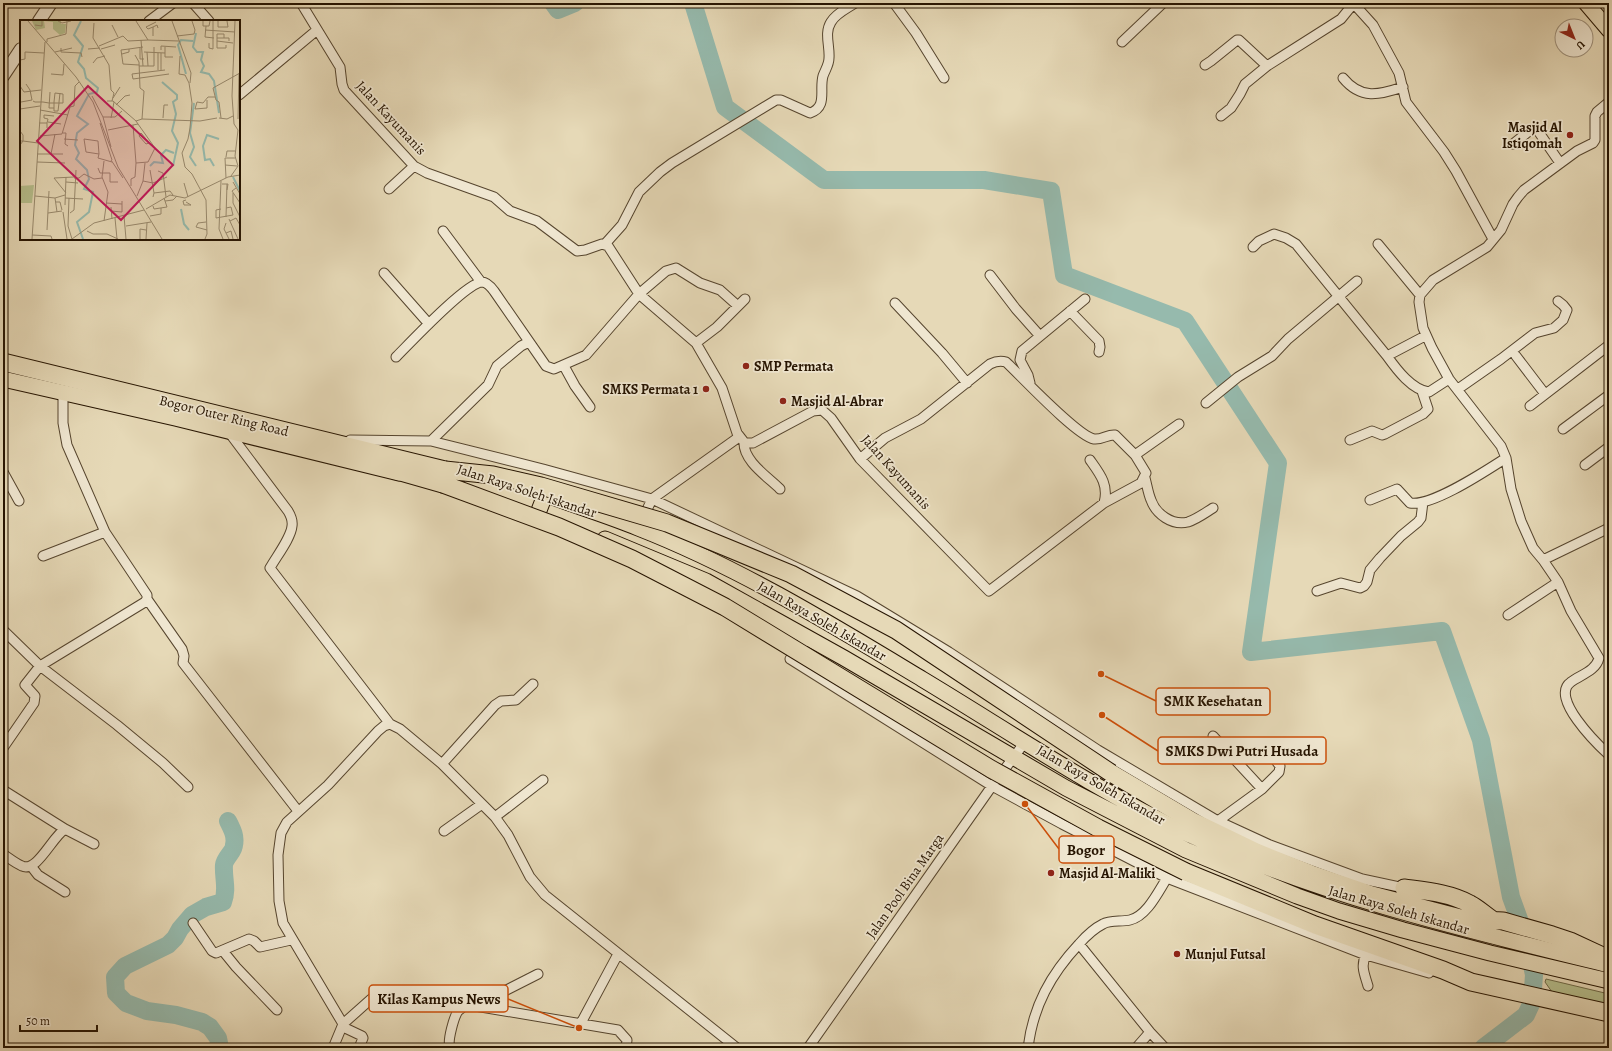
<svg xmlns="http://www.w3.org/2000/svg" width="1612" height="1051" font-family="Alegreya,serif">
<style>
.green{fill:#b6bf8d;stroke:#6e6a47}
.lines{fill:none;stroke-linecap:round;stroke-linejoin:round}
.river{stroke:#96baad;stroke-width:18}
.minor-casing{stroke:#56452e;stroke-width:11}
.tertiary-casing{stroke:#56452e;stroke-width:14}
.primary-casing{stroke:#261401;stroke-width:17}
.trunk-casing{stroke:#261401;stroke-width:17}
.motorway-casing{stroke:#261401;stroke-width:19}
.minor{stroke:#efe6d0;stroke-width:9}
.tertiary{stroke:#efe6d0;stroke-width:12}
.primary{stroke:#e6d9b7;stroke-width:15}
.trunk{stroke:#e6d9b7;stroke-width:15}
.motorway{stroke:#e6d9b7;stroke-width:17}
.motorway-bridge-casing{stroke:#261401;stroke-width:19;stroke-linecap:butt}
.motorway-bridge{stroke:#e6d9b7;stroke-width:17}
.poi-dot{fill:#8f2418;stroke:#efe6d0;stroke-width:1.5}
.labels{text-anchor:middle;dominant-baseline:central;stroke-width:3.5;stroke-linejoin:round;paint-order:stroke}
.street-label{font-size:14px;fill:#261401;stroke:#efe6d0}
.poi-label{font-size:14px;font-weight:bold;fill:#261401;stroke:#efe6d0;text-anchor:start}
.inset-river{fill:none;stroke:#96baad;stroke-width:2}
.inset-road{fill:none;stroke:#998a6e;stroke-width:1}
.view{fill:#c2185b;fill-opacity:0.15;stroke:#c2185b;stroke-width:2}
.inset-edge{fill:none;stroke:#261401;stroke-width:2}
.leader{fill:none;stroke:#cb4f0a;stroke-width:1.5}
.callout-dot{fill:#cb4f0a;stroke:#efe6d0;stroke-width:1.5}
.callout{fill:#efe6d0;stroke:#cb4f0a;stroke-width:1.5}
.callout-label{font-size:15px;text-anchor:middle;font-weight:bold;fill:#261401}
</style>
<rect width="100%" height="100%" fill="#e6d9b7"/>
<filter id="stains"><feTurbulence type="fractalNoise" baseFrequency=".005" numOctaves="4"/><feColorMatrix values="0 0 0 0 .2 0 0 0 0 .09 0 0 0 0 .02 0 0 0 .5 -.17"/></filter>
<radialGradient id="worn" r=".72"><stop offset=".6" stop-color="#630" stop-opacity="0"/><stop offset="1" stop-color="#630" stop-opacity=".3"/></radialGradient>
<path class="green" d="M1546,979L1609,994V1005L1552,992L1545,982Z"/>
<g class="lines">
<path class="river" d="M553,3L558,10L575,3
M693,3L725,107L824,180H984L1051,191L1064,275L1185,321L1278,463L1251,652L1442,631L1481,740L1511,897L1527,941L1534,975L1532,1002L1526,1015L1483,1048
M220,1048L218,1038L210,1027L202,1022L176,1015L147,1011L126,1003L116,993L115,977L125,966L168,945L175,938L180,929L192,915L206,907L223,902C228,889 223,878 224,865C225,857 234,852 234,845C236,836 232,829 228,821"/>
<g class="minor-casing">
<path id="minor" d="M193,3L209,21
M301,3L340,67L342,84L344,90L414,166L427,173L494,197L510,211L537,221L577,251L585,250L602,244L608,246L639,294L696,343L722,388L737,433L744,442L748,443H753L813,411L822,410L831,418L860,459L989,591L1104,503L1141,483L1146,473L1135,455L1115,435C1108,434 1102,440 1094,439C1077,436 1022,377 1006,362C1000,360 996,361 990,364L921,419L885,438L860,459
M894,3L916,33L944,78
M1354,4L1373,25L1399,73L1406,102L1444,152L1456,171L1493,239
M149,21L173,3
M1122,42L1163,3
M3,61L11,64
M1205,65L1211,61L1237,40H1239L1267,66
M1343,78C1361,100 1379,95 1403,87
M239,95L317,30
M1609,102L1597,112L1595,116V140L1593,143L1577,151L1524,190L1518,197L1513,204L1501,230L1487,247L1433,280L1420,295L1419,302L1423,328L1432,348L1449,379L1501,446L1506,458L1511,489L1521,521L1533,548L1543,560L1558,582L1571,611L1596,653L1599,658C1596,671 1580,675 1571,682C1549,697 1597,744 1609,755
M1221,116L1231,108L1240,94L1245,84L1267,66L1341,19L1354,3
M1513,144L1528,132L1535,129L1538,131L1560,163
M389,189L414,166
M443,231L481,282
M605,244L622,225L639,192L660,172L672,163L776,100H781L810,113C828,107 819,90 823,76C825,70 829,65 829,58C830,46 824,33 831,22C836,13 848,8 855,3
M1378,244L1420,295
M1253,247L1259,241L1274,234L1286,238L1296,244L1387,356L1425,336
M384,273L429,324
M990,275L1016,309L1040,336
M895,303L942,353L967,383
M1070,311L1099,341L1100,347L1099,352
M696,343L717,327L745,299
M1387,356C1397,370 1412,390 1429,392L1449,379
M1516,356L1545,394
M396,357C409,344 466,283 482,282C487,282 491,287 494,291L546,366L554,369L586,355L639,294L666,271L676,268L700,283L720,290L738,306
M564,366L575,386L590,407
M1030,383L1028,375L1020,360L1022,351L1085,299
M1458,389L1501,359L1535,333L1554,328L1563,320L1567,310L1563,305L1558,301
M1206,403L1238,377L1272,356L1288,339L1357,281
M1530,406L1609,345
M1563,429L1609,395
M228,431L288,511C291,516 293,520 292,526C291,538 276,557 270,568L390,724L400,729L442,764L495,817L508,835L530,877L545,895L737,1048
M350,440L431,441L543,469L652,499L857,596L949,652L1098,750L1218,821L1270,845L1362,879L1404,888
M1350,440L1372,431L1382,435L1385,434L1423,414L1428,409L1422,391
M431,441L488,385L497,366L521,346L529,342
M744,442C743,461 768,477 780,489
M1135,455L1179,424
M1090,460C1100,474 1109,485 1104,503
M1585,465L1609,447
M3,472L19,501
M1145,478C1147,485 1148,493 1151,500C1156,514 1172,526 1188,522C1197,519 1205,513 1213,508
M1370,500L1397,489L1410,503C1432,507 1487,470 1506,458
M643,518L652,499L739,437
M43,556L105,532
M1543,560L1609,528
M1317,591L1341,583L1360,588L1364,586L1367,582L1370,570L1380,558L1401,536L1418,522L1421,518L1423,502
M147,599L182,649L184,656L183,663L298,811
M1508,615L1558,582
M3,630L40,666L117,725L163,763L188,787
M808,638L790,659L992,786L1062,824L1167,878L1366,955L1429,973
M1213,736L1262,789
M3,748L34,703L35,696L25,685L40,666L145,602L147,599V595L105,532L67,445L63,423V394
M442,764L495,705L501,701L516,700L533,684
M3,790L65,829
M495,817L543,780
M1218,821L1262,789L1279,772L1280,766L1266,748
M444,831L482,804
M3,854C9,858 15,863 22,866C37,873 52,837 65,829L94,844
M31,866L38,875L65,892
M193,923L212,951L216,953L249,939L254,941L260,947L291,940
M1079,944L1150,1032L1165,1048
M223,951L236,967L277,1010
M1366,955C1360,966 1365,975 1368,986
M477,1005L538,974
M581,1023L618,954
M343,1024L371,999
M343,1027L362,1036L363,1038L359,1048
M333,1048L343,1024L283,923L279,901L278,855L281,833L287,822L328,785L378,731L384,726L390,724
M450,1048C447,1041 454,1017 458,1011C462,1007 465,1006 469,1005L618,1030L627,1040L626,1048
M808,1048L992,786L1025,742
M1028,1048C1033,1006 1051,974 1079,944C1086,936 1093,929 1103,924C1110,920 1121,922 1130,920C1147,916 1158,892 1167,878
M1136,1048L1150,1032"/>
</g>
<g class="tertiary-casing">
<path id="tertiary" d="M39,21L51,3
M3,76L21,49"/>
</g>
<g class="primary-casing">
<path id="primary" d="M1586,3L1609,30"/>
</g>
<g class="trunk-casing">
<path id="trunk" d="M3,379L175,418L399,473
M550,496C579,507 609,516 638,528C738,567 831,624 922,679C1010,732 1097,791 1190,835C1324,897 1467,930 1609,965
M538,513L545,495
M605,539L706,581L844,658L1066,788L1186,850L1297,896L1339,911L1403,930L1490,953L1609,981"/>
</g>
<g class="motorway-casing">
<path id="motorway" d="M3,362L445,470
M387,468L443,484
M1111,773L1194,822L1256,852L1311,874L1372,895L1464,919L1503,921L1552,935L1570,941L1609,959
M1186,872L1315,925L1443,970L1471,982L1609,1013
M1404,888C1426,891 1450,893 1470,904C1478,908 1485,915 1493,920"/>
</g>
<use href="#minor" class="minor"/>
<use href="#tertiary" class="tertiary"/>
<use href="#primary" class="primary"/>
<use href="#trunk" class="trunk"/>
<use href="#motorway" class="motorway"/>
<g class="motorway-bridge-casing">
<path id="motorway-bridge" d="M445,470L493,475L541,486L667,523L791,574L896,630L1111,773
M443,484L559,527L632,559L725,607L991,769L1098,828L1186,872"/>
</g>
<use href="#motorway-bridge" class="motorway-bridge"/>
</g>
<g class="poi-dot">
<circle cx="1570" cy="135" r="4"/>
<circle cx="746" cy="366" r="4"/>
<circle cx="706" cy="389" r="4"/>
<circle cx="783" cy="401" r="4"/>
<circle cx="1051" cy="873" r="4"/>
<circle cx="1177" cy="954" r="4"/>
</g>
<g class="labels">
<g class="street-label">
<text transform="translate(391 118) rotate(47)">Jalan Kayumanis</text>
<text transform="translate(224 416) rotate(14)">Bogor Outer Ring Road</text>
<text transform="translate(896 472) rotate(48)">Jalan Kayumanis</text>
<text transform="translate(527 491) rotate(18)">Jalan Raya Soleh Iskandar</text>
<text transform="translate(822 621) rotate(30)">Jalan Raya Soleh Iskandar</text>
<text transform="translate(1101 785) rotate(30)">Jalan Raya Soleh Iskandar</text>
<text transform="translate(905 886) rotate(-55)">Jalan Pool Bina Marga</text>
<text transform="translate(1399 910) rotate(16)">Jalan Raya Soleh Iskandar</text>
</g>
<g class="poi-label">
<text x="1562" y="127" text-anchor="end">Masjid Al<tspan x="1562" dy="16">Istiqomah</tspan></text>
<text x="754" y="366">SMP Permata</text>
<text x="698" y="389" text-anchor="end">SMKS Permata 1</text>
<text x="791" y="401">Masjid Al-Abrar</text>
<text x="1059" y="873">Masjid Al-Maliki</text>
<text x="1185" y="954">Munjul Futsal</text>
</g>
</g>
<g transform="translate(20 20)">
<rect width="220" height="220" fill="#e6d9b7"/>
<path d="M12,1H41V4H46L45,13L40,15L33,9V2L24,1L25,8L16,10ZM14,165L12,183H0V166Z" fill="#b6bf8d"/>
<path class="inset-river" d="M61,1L54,15L63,26L58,42L64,49L66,58L78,68L77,72L69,74L57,96L68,104L57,113L55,125L59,133L56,139L67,150L69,159L64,169L73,172L69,192L57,202L63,219M176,13L173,27L177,32H183L181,40L184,46L181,52L189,54L194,61L199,93M166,54L158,25L161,20L173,21M142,62L157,75V79L153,82L156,94L152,111L158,123L153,146M174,83L170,113L174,127L170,137L176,146M130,146L134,142L143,143L141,135L146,130L154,133M194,146L190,139L185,140L183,126L187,115L199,119M213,157L220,171M161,189L164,204L169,210"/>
<path class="inset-road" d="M8,1L56,57L73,82L98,147L142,219M38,1L42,3L51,1M116,1L128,20L159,21M152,1L171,53L170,63M183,1V6H189L190,1M198,1V7H208L207,1M74,3L73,18L89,45L91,70L94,73L92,81M15,5L22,6V1M92,5L98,17M186,6L185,17L194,18M133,7L128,9L126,7L136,2M185,10L215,12M133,16V7L137,5L138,8M157,16L174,14L175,10L172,1M197,18H209V21M204,18V14H197V28H206V25M121,20L123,46M197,21L213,23M27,22V19L46,14L47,1M189,23V28L193,29V1M79,26L103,16L108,21L128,20M145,27V37H153M41,28V32L61,33L62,37M120,28V39H124M68,29L80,28M81,29L95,25M109,29L101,30L103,44L119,45M141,30V26L156,27M35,32L52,28M124,32L145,33M127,32L128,46M138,33V50M141,33V50M102,34L109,32V29L123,27M115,35L119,42L120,68L124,71L122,99M160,36L159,54L165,55L169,63M0,40L5,39V32L24,33M73,43L77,38L85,36M119,46H134V27M120,53L112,54L113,59L149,54M120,53L145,50M31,54L43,55L44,44M169,63L172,83L170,108L168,119L162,133L165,147L172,154L186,180L187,214L185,219M0,66L4,72L21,70M30,72L29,88H34M72,76L83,97L91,127M93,78L100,67M13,81L15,82H23L29,83H43V74L35,73L34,82V91H38L39,83V82L40,73M87,81H93L116,101M1,82L12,80L10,70L6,64M96,85L105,76L110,75M0,89L20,86M175,89L177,82L183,83L188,77H195M175,89L187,88V80M20,90L48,95M83,97H95L102,91M91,98L94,82M143,98L144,85H148M199,98L207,99L213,96M201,98L199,82L196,80L193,68L220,53M218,99L219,53M28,102L41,104M19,103H27V108M27,103L28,99L24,98V95L34,96M80,103L92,140M118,104L116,101L122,99L180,101L197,98M88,110L118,104M0,111L3,115V121H0M43,113H46L45,124L48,126M121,113L122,114L129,123L126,124L119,116ZM20,116L42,114L50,87L54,86L55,66L59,62M44,119L58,120M0,125L3,121L18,123M17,134H43M31,134L35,114M79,134L66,132L64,119L78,121L79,134L78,138L92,142M206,137L207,131H215M91,140L103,158M17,142L45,143M116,143L128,142L135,128L118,104M205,145L217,146M78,148L80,153H90V162H98M130,150L134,173L133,177M138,151L143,153L146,177M211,156L218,146L215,136L218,110L214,104L212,76L215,1M54,158H59L64,154L74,159L82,158M206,158L205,138H215M123,161L125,143M201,161L199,209L203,219M46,162L58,163M213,162L220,174M164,163L168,177M202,164H208L207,170M111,166V159L115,157L116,143L113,105M216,168L212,171L220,183M46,173L34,158L54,157M134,173L150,171L153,175M213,173V183L220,197M15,176L35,178L45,175M117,176L123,161L133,163L147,157M35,178L37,192M45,178L63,179M49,178L48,206L52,219L74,203L124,190M166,180L163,181L164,185H171L166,182M145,181L153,180L157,176M36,182H40L42,190M86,183L102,184M45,185L46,157M133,186L134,189L147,187L144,178M91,187L92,199M126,189L150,175L165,178L208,157L220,155M201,189L196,190V198L213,195L211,187L206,188M91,191L102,192V181M43,192L47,219M28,193L42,191M50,193L54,190L56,150M104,196L106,219M130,196L141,194V188M206,197L207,164M95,198L97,219M209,199L218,219M84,201L88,172L82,157L84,141M210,201L216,198L220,205M186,202L178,203L176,207L187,210M206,203L204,209L209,219M106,206L131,202M27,210L29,171M67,211L73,214H87L98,219M206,213L211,211L213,219M12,215L31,216L32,219M12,219L25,22M120,219V209L126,210M126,219L127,203"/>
<path class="view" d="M68,66L153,145L101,200L17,121Z"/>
<rect width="220" height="220" class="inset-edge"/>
</g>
<path class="leader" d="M1101 674L1156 701M1102 715L1158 751M1025 804L1059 849M579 1028L508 999"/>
<g class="callout-dot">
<circle cx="1101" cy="674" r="4"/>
<circle cx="1102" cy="715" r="4"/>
<circle cx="1025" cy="804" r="4"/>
<circle cx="579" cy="1028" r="4"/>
</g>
<g class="callout">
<rect x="1156" y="688" width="114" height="27" rx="4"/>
<rect x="1158" y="737" width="168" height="27" rx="4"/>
<rect x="1059" y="836" width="55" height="27" rx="4"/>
<rect x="369" y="985" width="139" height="27" rx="4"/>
</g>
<g class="callout-label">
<text x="1213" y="706">SMK Kesehatan</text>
<text x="1242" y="756">SMKS Dwi Putri Husada</text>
<text x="1086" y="855">Bogor</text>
<text x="439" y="1004">Kilas Kampus News</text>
</g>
<rect width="1612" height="1051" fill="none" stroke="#e6d9b7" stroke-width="16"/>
<rect x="4" y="4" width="1604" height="1043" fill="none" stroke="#261401" stroke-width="2"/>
<rect x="8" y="8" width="1596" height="1035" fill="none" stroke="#261401"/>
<g transform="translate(1574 38) rotate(137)"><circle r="19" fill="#efe6d0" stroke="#9f927d"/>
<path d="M0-3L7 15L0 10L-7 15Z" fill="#8f2418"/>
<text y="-6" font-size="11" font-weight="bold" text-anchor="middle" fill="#261401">U</text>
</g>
<path d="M20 1025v6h77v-6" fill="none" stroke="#261401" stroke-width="2"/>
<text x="26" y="1025" font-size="12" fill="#261401" stroke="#efe6d0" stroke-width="3" paint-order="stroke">50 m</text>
<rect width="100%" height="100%" filter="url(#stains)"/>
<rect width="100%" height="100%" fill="url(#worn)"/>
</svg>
